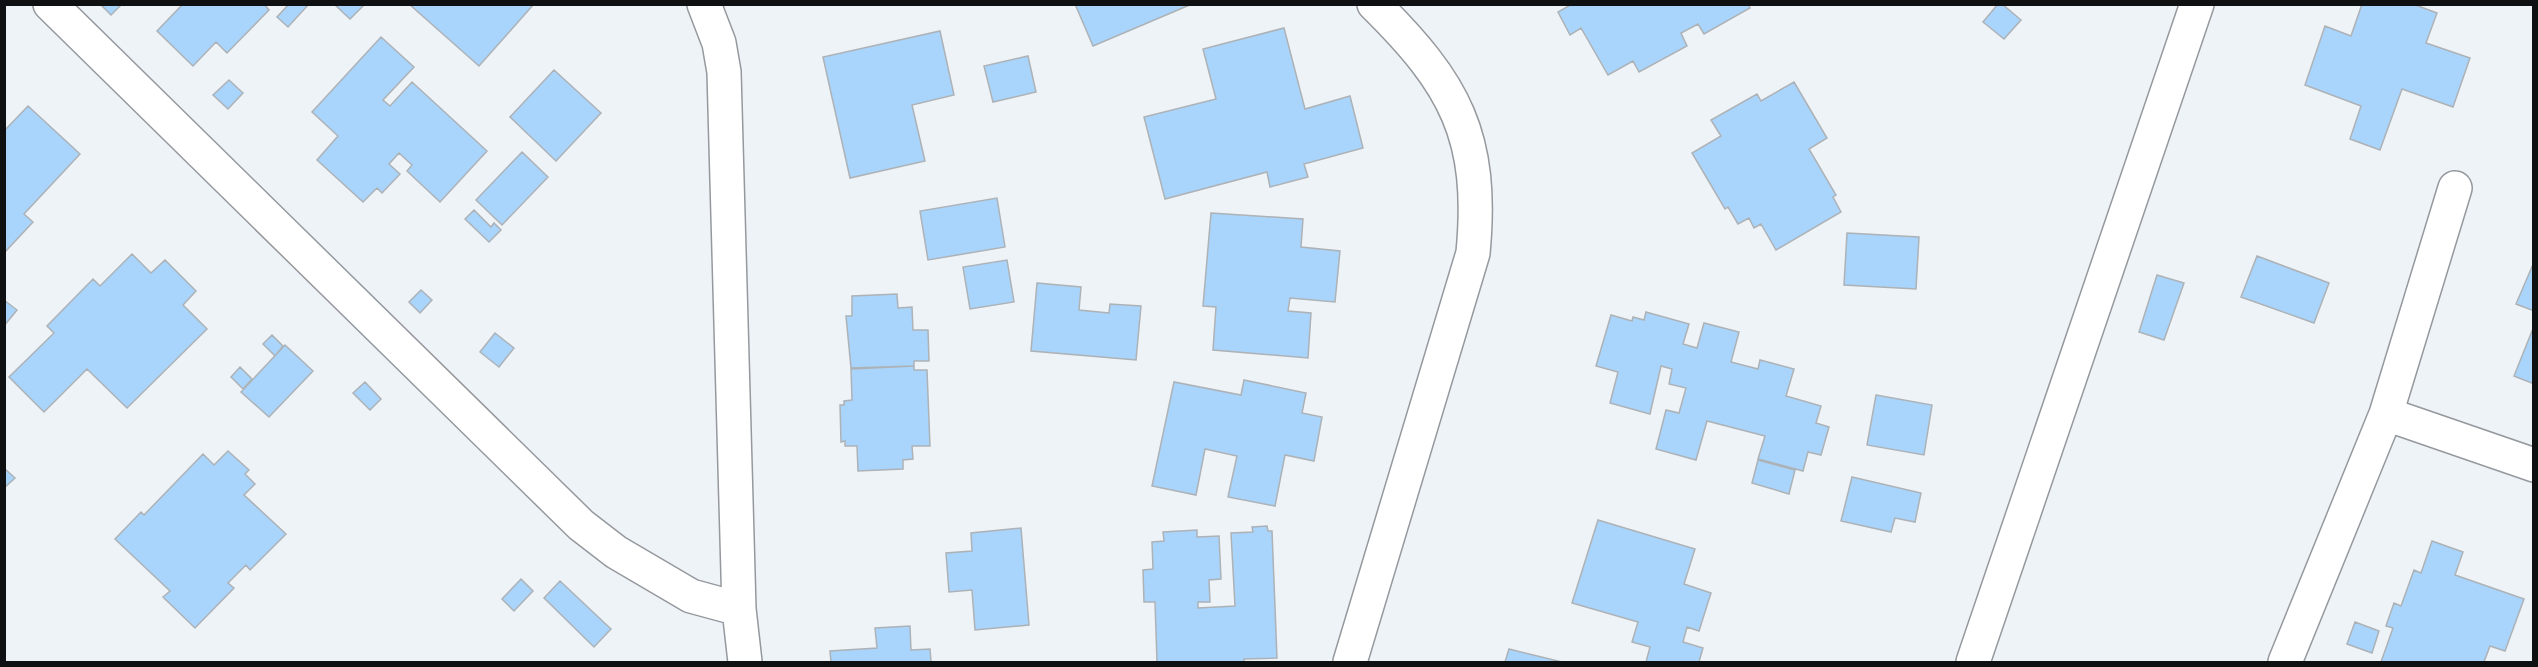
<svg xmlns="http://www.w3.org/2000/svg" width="2538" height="667" font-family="'Open Sans',sans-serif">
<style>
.building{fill:#a9d4fb;stroke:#adb2b6;stroke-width:1.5}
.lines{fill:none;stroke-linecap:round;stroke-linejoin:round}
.street-casing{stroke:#95999e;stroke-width:36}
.street{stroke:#fff;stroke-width:33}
</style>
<rect width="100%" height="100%" fill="#eef3f8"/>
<path class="building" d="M100,4H122L111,15Z
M179,4H264L269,10L227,53L216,42L193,66L157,31L181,6Z
M289,4H309L288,27L277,17Z
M334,4H365L350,19Z
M409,4H534L479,66Z
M1075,4H1192L1093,46Z
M1572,4H1748L1750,8L1704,34L1698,24L1681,33L1687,46L1639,72L1633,61L1608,75L1581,28L1570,35L1558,12Z
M1998,4H2002L2021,20L2004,39L1983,22Z
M2362,4H2413L2437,13L2426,43L2470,58L2453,107L2402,89L2380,150L2350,139L2361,106L2305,85L2325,26L2351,36Z
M1284,28L1305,109L1350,96L1363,148L1304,164L1308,177L1270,187L1267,172L1165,199L1144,117L1216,99L1203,49Z
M940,31L954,95L912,105L925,161L850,178L823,57Z
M381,37L414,67L383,100L390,106L412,82L487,151L440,202L407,171L412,165L399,153L389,164L400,174L382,193L377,188L363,202L317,160L338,136L312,112Z
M1028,56L1036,92L993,102L984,66Z
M554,70L601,113L556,161L510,117Z
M229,80L243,93L228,109L213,95Z
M1794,82L1827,138L1809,149L1836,195L1833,197L1841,212L1776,250L1761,224L1754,228L1749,218L1738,224L1728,207L1725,209L1692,153L1721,136L1711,120L1757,94L1761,101Z
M28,106L80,154L24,214L33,222L4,253V131Z
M522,152L548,177L502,225L476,200Z
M997,198L1005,247L928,260L920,211Z
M474,210L491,227L494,223L501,230L489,242L465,219Z
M1211,213L1303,219L1301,247L1340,251L1335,302L1290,298L1288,311L1311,313L1308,358L1213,350L1216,307L1203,306Z
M1847,233L1919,237L1916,289L1844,285Z
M132,254L151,273L165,260L196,291L183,305L207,329L127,408L87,369L44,412L9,377L54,333L47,326L93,279L100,286Z
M2257,256L2329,283L2314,323L2241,297Z
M1007,260L1014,302L970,309L963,267Z
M2534,262V311L2516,304Z
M2157,275L2184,283L2164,340L2139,332Z
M1037,283L1081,287L1079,310L1109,313L1110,304L1141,306L1136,360L1031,351Z
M421,290L432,300L420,313L409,302Z
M897,294L898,308L912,307L913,330H928L929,361H914V366L851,368L846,316H852V296Z
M4,300L17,310L4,326Z
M1646,312L1689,324L1683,344L1697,348L1704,323L1739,332L1731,362L1758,369L1760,360L1794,369L1786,396L1821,406L1816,423L1829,427L1821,455L1808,452L1803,471L1758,459L1765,436L1707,421L1696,460L1656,449L1666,410L1679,413L1686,388L1669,384L1672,369L1661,366L1650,414L1610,403L1618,372L1596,366L1611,315L1632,321L1633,317L1644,320Z
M2534,326V384L2514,376Z
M495,333L514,348L499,367L480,352Z
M272,335L283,346L275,356L263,344Z
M285,345L313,371L269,417L241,392Z
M914,366V370H927L930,446H912L913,459L903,460V469L858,471L857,446H845V441L841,442L840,405H844V401L852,400L851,369Z
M240,367L252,379L243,389L231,377Z
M1244,380L1306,393L1302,413L1322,417L1314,461L1285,455L1275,506L1228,497L1237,456L1205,449L1196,495L1152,486L1174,382L1241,395Z
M365,382L381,399L370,410L353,393Z
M1876,395L1932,405L1924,455L1867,445Z
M228,451L249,470L245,474L255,484L244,495L286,534L250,570L246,565L228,583L234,588L195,628L163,597L170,591L115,539L141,512L144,515L203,454L214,465Z
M1758,460L1795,470L1789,494L1752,483Z
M4,468L15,478L4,488Z
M1852,477L1921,493L1915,522L1895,518L1891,532L1841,521Z
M1598,520L1695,549L1684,584L1711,593L1699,631L1687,627L1683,642L1703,648L1699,662H1646L1650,647L1632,642L1638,622L1572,603Z
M1267,526L1268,531H1272L1277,658L1244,659V662H1157L1155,602H1144L1143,570L1153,569L1152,542L1164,541L1163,532L1197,530V537L1219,536L1221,579L1209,580L1210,602H1198V608L1235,606L1231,533L1253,532L1252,527Z
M1021,528L1029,625L975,630L972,590L949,592L946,553L972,551L971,533Z
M2432,541L2463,552L2455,575L2524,599L2505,651L2490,646L2484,662H2381L2393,628L2386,626L2394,603L2401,606L2414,570L2421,573Z
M521,579L533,591L514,611L502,599Z
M560,581L611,629L594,647L544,598Z
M2355,622L2379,631L2372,653L2347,644Z
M910,626L911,650L930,649L931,662H831L830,651L877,648L875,628Z
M1509,649L1562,662H1505Z"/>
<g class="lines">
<g class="street-casing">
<path id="street" d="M50,4L581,525L616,552L691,596L739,609
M704,4L719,43L724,72L739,609L745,662
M2386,414L2534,465
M1350,662L1473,253C1484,136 1455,84 1374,4
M1973,662L2197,4
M2285,662L2386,414L2455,188"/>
</g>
<use href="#street" class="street"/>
</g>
<rect width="2538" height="667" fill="none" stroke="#0e1011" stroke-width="12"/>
</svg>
